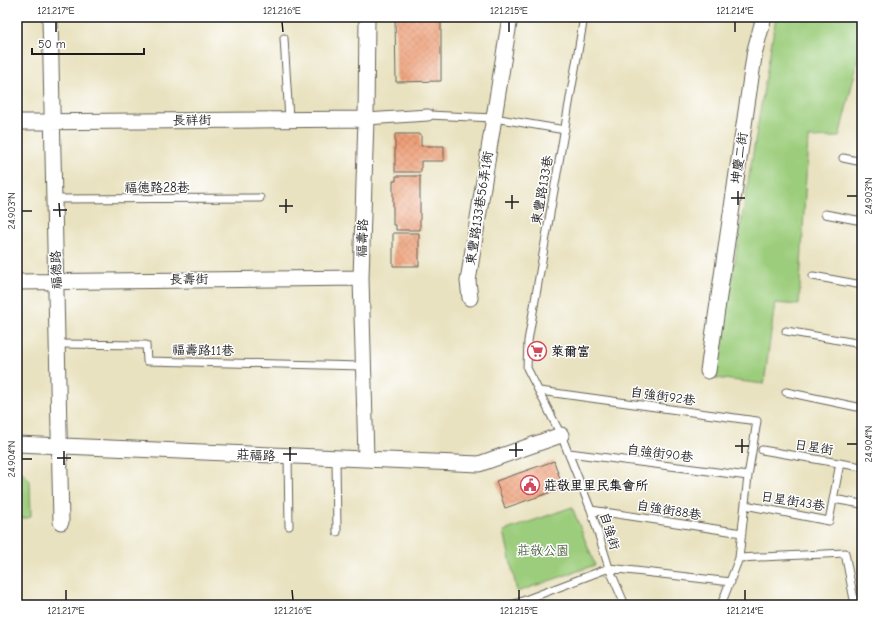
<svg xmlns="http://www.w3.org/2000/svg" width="879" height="622" font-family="'Comic Neue','LXGW WenKai TC',sans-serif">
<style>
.park{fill:#9ccd7c;stroke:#5c744c}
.building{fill:url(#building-cross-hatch)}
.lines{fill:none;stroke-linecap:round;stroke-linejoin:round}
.service-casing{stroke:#646155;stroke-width:9}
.pedestrian-casing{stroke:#646155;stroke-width:13}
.minor-casing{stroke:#646155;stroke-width:17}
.service{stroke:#fff;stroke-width:7}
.pedestrian{stroke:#fff;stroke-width:11}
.minor{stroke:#fff;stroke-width:15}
.ticks{fill:none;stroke:#1c1c1c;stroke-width:1.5}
.labels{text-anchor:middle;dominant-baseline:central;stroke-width:3;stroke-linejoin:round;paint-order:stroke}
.street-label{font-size:13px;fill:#1c1c1c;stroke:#fff}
.poi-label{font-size:13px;font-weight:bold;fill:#1c1c1c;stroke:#fff;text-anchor:start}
.park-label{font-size:13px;fill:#4f6342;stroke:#fff}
.neatline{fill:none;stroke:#1c1c1c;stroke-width:1.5}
.ticks-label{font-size:10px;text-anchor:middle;fill:#1c1c1c}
</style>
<defs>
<pattern id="building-cross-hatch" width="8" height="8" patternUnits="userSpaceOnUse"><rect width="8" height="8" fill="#ee9f77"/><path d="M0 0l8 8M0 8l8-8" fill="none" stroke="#c86"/></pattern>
</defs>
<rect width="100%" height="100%" fill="#fff"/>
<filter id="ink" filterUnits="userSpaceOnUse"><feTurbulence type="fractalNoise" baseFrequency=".025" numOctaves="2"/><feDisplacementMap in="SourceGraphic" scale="8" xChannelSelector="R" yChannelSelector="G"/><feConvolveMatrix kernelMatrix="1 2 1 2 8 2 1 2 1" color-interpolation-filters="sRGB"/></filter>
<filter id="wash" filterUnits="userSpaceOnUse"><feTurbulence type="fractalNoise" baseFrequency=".012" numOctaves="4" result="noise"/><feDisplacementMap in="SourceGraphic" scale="16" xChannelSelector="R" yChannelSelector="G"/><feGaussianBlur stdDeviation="0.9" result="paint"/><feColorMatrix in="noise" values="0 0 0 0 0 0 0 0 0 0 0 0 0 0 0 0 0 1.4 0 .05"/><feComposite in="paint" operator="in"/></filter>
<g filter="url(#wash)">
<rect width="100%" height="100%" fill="#e9e2c0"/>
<path class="park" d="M776,17H862V45L839,137L808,138L799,305L775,303L764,384L715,378Z
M17,467L30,481L31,516L28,518H17Z
M572,507L595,565L517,592L504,531Z"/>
<g id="blocks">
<path class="building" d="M395,17H441V81L396,82Z
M395,134H421V146H444V161H421V172H395Z
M396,176H420V230H396V225H393V181H396Z
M393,233H419V266H393Z
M554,461L563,488L505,508L496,481Z"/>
</g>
</g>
<g filter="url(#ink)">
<use href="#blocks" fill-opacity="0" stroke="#646155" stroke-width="1"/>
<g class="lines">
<g class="service-casing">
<path id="service" d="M584,17L528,341L527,368L561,435L591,510L609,568L625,605
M284,38L289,119
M428,115L494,118L565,130
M843,158L862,162
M54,199L260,198
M825,214L862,221
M813,276L862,285
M786,331L862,344
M58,344L146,345L147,361L363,366
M540,391L757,421L748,476L739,558L721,605
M786,392L862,408
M762,450L862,467
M569,453L748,476
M288,456L289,526
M336,458L337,532
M833,499L862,504
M745,505L829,521L840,463
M591,510L742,533
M739,558L845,553L855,605
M512,605L609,568L731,582"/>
</g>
<g class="pedestrian-casing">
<path id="pedestrian" d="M366,119L428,115"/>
</g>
<g class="minor-casing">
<path id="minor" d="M50,17L61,522
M17,122L366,119
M17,282L361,278
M470,298L468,281L510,17
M708,371L755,50L764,17
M17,444L479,464L561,435
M366,458L361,278L366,119L367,17"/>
</g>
<use href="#service" class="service"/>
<use href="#pedestrian" class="pedestrian"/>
<use href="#minor" class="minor"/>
</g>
</g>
<path class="ticks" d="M56,22V32M282,22L283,32M509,22V32M735,22V32M738,191V205M512,195V209M847,196H857M731,198H745M286,199V213M505,202H519M59,203L60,217M279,206H293M53,210H67M22,211H32M742,439V453M516,443V457M847,444H857M735,446H749M290,447V461M509,450H523M64,451V465M283,454H297M57,458H71M22,459H32M66,590V600M292,590L293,600M519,590V600M745,590V600"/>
<defs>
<g id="supermarket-ring" transform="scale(1)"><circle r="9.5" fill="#fff" stroke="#d1495b" stroke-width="1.5"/><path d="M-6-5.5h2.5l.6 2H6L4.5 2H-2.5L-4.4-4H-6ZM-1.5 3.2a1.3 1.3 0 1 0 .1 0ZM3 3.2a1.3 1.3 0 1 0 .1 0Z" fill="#d1495b"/></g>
<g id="civic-ring" transform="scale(1)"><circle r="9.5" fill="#fff" stroke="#d1495b" stroke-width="1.5"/><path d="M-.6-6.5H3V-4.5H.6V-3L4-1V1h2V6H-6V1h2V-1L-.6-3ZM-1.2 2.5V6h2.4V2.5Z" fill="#d1495b"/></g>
</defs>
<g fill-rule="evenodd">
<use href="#supermarket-ring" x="537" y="351"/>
<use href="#civic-ring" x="530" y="485"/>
</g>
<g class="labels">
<g class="street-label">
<text transform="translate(192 120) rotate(-1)">長祥街</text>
<text transform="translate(739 158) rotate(-82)">坤慶二街</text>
<text x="157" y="187">福德路28巷</text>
<text transform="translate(542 190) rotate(-80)">東豐路133巷</text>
<text transform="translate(479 208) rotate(-81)">東豐路133巷56弄1衖</text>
<text transform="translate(362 238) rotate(-88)">福壽路</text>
<text transform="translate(56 270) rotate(-92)">福德路</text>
<text transform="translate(189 279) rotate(-1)">長壽街</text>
<text transform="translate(203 350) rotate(1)">福壽路11巷</text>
<text transform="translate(663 396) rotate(8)">自強街92巷</text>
<text transform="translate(814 447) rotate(9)">日星街</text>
<text transform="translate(660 453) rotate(7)">自強街90巷</text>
<text transform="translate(256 455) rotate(3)">莊福路</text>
<text transform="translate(793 501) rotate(9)">日星街43巷</text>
<text transform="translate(669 510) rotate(9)">自強街88巷</text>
<text transform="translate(610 531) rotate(73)">自強街</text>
</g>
<g class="poi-label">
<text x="551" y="351">萊爾富</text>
<text x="544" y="485">莊敬里里民集會所</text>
</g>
<g class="park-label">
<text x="543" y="550">莊敬公園</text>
</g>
</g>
<rect width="879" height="622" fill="none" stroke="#fff" stroke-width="44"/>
<path d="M32 48v6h112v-6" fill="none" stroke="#1c1c1c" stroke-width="2"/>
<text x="38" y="48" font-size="12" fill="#1c1c1c" stroke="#ffffff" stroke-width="3" paint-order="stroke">50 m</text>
<rect x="22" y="22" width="835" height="578" class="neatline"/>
<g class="ticks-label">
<text x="56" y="14">121.217°E</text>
<text x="282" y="14">121.216°E</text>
<text x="509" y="14">121.215°E</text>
<text x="735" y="14">121.214°E</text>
<text transform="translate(868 196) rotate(-90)" y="4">24.903°N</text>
<text transform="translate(11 211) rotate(-90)" y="4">24.903°N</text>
<text transform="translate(868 444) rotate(-90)" y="4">24.904°N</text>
<text transform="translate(11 459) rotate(-90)" y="4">24.904°N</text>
<text x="66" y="614">121.217°E</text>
<text x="293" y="614">121.216°E</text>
<text x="519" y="614">121.215°E</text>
<text x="745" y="614">121.214°E</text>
</g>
</svg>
